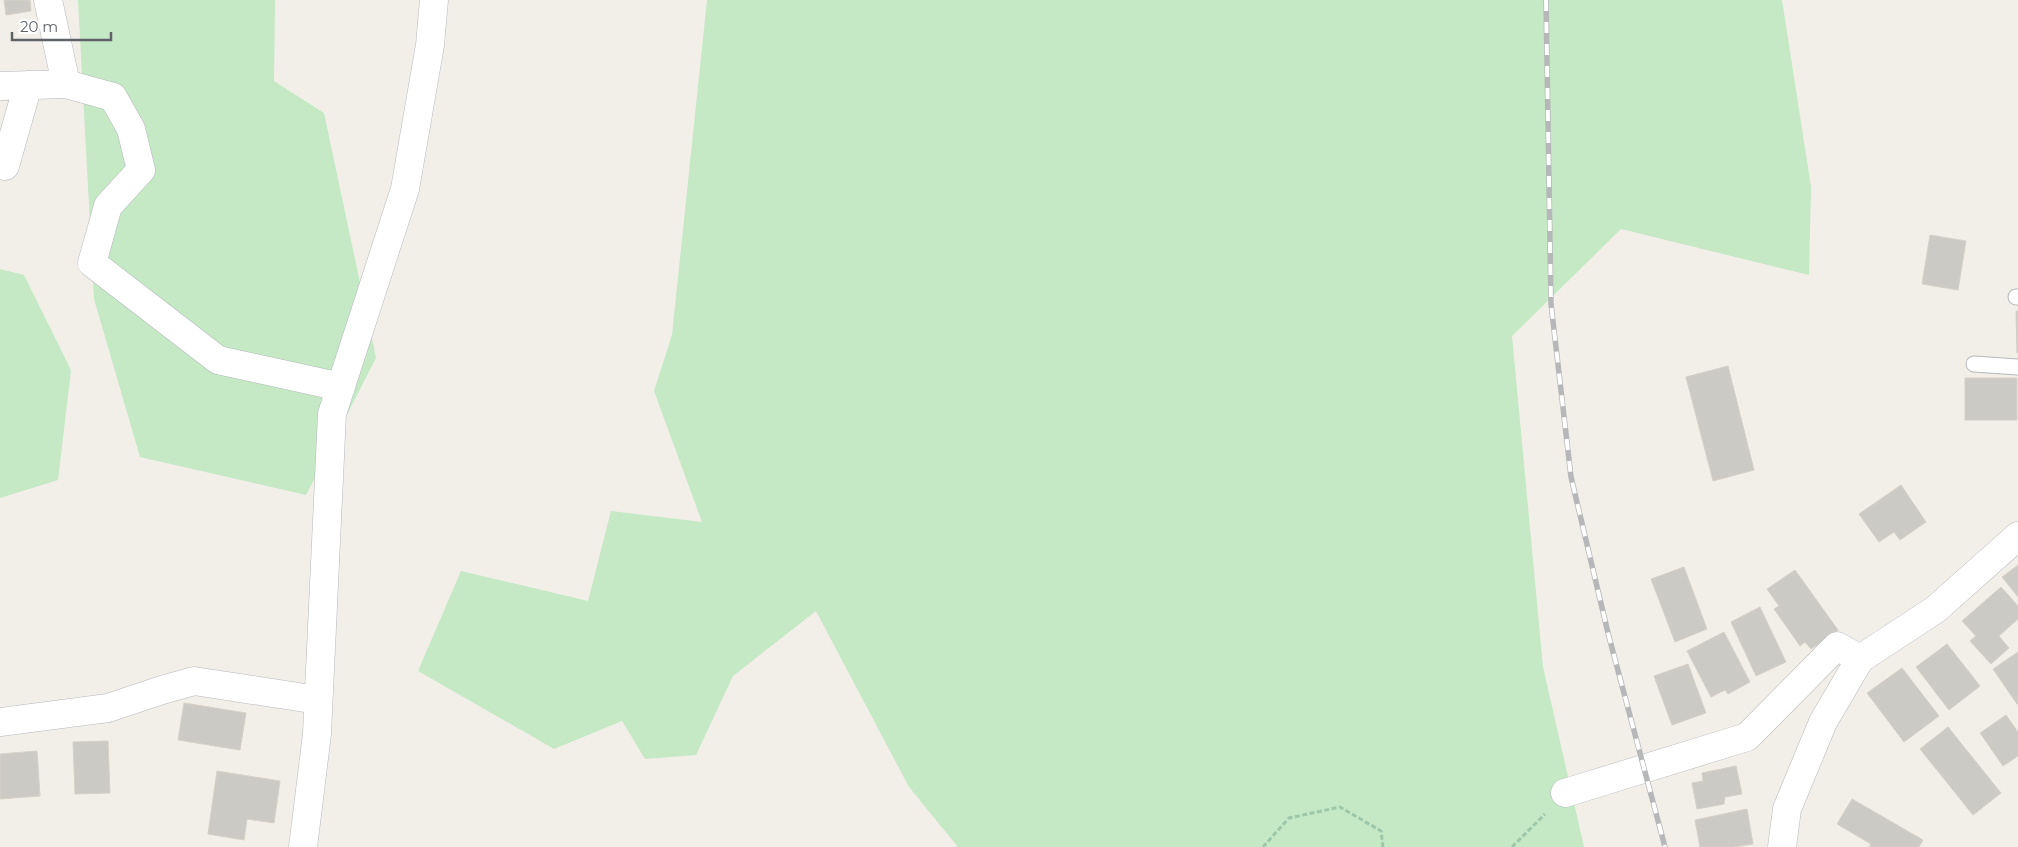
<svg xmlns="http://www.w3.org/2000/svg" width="2018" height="847" font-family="Montserrat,sans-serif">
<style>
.green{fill:#c5e8c5}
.building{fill:#cccac5;stroke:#d6d1c6}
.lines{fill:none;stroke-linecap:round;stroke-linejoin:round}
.lane-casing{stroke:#b5b8bc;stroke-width:17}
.street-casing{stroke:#b5b8bc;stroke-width:29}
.path{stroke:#9cc7a9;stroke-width:3;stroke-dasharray:5 2.5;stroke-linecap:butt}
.lane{stroke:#fff;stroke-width:15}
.street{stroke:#fff;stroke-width:28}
.rail-casing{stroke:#b6b7b8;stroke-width:5.5}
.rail{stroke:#fff;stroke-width:4;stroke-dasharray:11;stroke-linecap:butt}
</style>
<rect width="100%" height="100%" fill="#f1efe8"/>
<path class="green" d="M78,0H275L274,81L324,113L376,358L306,495L140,457L94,299Z
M707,0H1782L1811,187L1809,275L1621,229L1512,336L1543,667L1584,847H958L909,787L816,611L733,676L696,755L645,759L622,721L554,749L418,671L461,571L588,601L611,511L702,522L654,391L672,335Z
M0,269L24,275L71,370L58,480L0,498Z"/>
<path class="building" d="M4,0H30L31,11L6,15Z
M1930,235L1966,241L1958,290L1922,284Z
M2016,311H2018V353H2017Z
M1728,366L1754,470L1713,481L1686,377Z
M1965,378H2017V420H1965Z
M1901,485L1926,522L1900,540L1894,532L1879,542L1859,514Z
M2018,565V597L2002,577Z
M1684,567L1707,629L1675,642L1651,579Z
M1795,570L1838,630L1811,649L1805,642L1800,646L1774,609L1779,606L1767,589Z
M2001,587L2018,606V619L1999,636L2009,648L1991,664L1970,641L1976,636L1962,621Z
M1760,607L1786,662L1756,676L1731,622Z
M1724,632L1750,682L1728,694L1725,690L1711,697L1687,651Z
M1947,644L1980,686L1949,710L1916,667Z
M2018,652V704H2017L1993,669Z
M1688,664L1706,713L1672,725L1654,676Z
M1902,668L1939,716L1904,742L1867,693Z
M184,703L246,713L240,750L178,740Z
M2006,715L2018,732V756L2003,766L1980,733Z
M1948,727L2001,793L1973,815L1920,749Z
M108,741L110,793L75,794L73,742Z
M37,751L40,796L0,799V754Z
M1736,766L1742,794L1725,797L1724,804L1697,809L1692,783L1703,781L1702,773Z
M217,771L280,781L274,823L247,819L244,840L208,834Z
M1852,799L1923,840L1919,847H1869L1871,844L1837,824Z
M1747,809L1753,844L1734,847H1700L1695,820Z"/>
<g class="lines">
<g class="lane-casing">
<path id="lane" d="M2016,297H2018
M1974,364L2018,367"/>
</g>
<g class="street-casing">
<path id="street" d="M48,0L66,84
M0,86L66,84L113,97L131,129L141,170L108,206L92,263L218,360L341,387
M5,166L28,85
M0,722L108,708L162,690L194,681L318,700
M1565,793L1747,737L1837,646L1860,659
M303,847L317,734L332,414L405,189L430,45L434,0
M1782,847L1787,809L1823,722L1860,659L1936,609L2018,536"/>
</g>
<path class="path" d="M1263,847L1289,818L1340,807L1381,831L1383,847
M1512,847L1545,814"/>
<use href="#lane" class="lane"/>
<use href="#street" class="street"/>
<g class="rail-casing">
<path id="rail" d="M1546,0L1551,304L1571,477L1608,633L1665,847"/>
</g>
<use href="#rail" class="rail"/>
</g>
<path d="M12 32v8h99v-8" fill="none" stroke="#5f6368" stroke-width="2.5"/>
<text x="20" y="32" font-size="15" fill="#5f6368" stroke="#ffffff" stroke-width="4" paint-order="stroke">20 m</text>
</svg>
